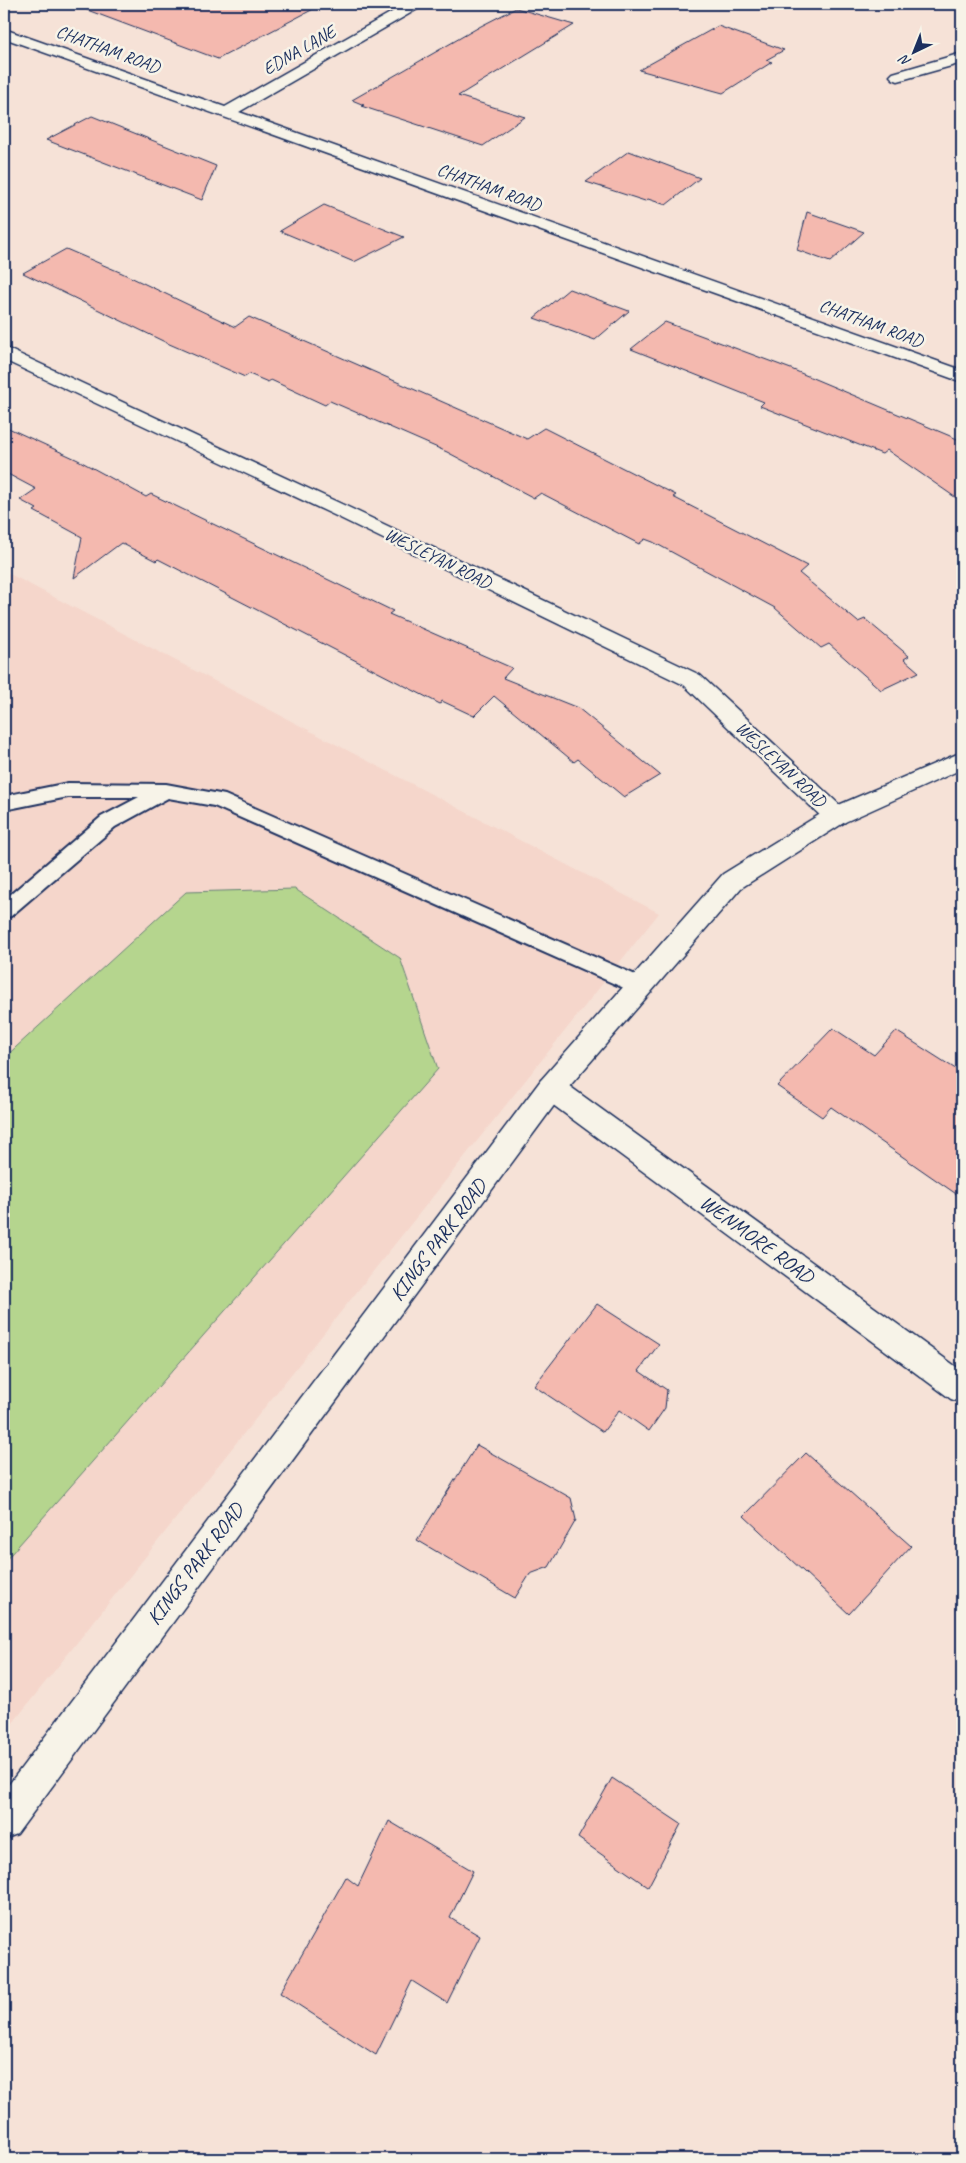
<svg xmlns="http://www.w3.org/2000/svg" width="966" height="2163" font-family="Caveat,sans-serif">
<style>
.built{fill:#f5d6cb}
.green{fill:#b5d58e;stroke:#688276}
.building{fill:#f4b9af;stroke:#1b2f5e}
.lines{fill:none;stroke-linecap:round;stroke-linejoin:round}
.lane-casing{stroke:#1b2f5e;stroke-width:4}
.street-casing{stroke:#1b2f5e;stroke-width:3}
.secondary-casing{stroke:#1b2f5e;stroke-width:3}
.lane{fill:#f7f3e8;fill-rule:evenodd}
.street{fill:#f7f3e8;fill-rule:evenodd}
.secondary{fill:#f7f3e8;fill-rule:evenodd}
.labels{text-anchor:middle;dominant-baseline:central;stroke-width:5;stroke-linejoin:round;paint-order:stroke}
.far-street-label{font-size:18px;fill:#1b2f5e;stroke:#f7f3e8}
.street-label{font-size:21px;fill:#1b2f5e;stroke:#f7f3e8}
</style>
<rect width="100%" height="100%" fill="#f6e2d7"/>
<filter id="ink" filterUnits="userSpaceOnUse"><feTurbulence type="fractalNoise" baseFrequency=".02" numOctaves="2"/><feDisplacementMap in="SourceGraphic" scale="10" xChannelSelector="R" yChannelSelector="G"/><feConvolveMatrix kernelMatrix="1 2 1 2 8 2 1 2 1" color-interpolation-filters="sRGB"/></filter>
<g filter="url(#ink)">
<path class="built" d="M4,571L659,913L4,1734Z"/>
<path class="green" d="M295,889L400,958L438,1069L4,1562V1058L186,892Z"/>
<path class="building" d="M83,4H323L218,59L82,8Z
M516,8L574,25L458,96L525,117L483,146L361,106L364,105L352,100L481,26Z
M718,26L784,50L766,60L772,62L723,93L639,70Z
M92,116L216,166L202,200L46,140Z
M629,151L700,178L666,205L648,199L645,201L586,182Z
M324,205L404,237L354,262L280,231Z
M807,212L864,232L830,262L797,250Z
M66,249L122,273L235,327L249,317L527,439L544,428L676,495L673,497L807,566L799,573L858,622L865,619L909,656L904,659L919,672L881,690L829,644L821,648L775,608L653,542L645,539L639,544L541,493L534,498L447,452L330,401L325,405L271,380L268,382L249,374L245,377L167,343L23,273Z
M569,289L629,311L595,340L534,318Z
M665,322L791,369L962,441V502L887,450L882,454L760,406L764,402L631,349Z
M4,426L78,460L146,497L151,494L393,611L389,614L512,668L503,678L578,708L660,775L624,797L578,759L574,762L494,696L474,716L442,701L440,704L158,559L156,561L121,543L74,578L82,537L34,511L37,509L20,500L36,489L4,472Z
M833,1028L874,1055L896,1031L962,1073V1198L831,1107L822,1117L777,1086Z
M597,1304L659,1344L639,1371L667,1390L665,1408L649,1431L619,1410L603,1432L534,1386Z
M477,1445L571,1498L576,1520L549,1567L530,1574L515,1598L417,1540Z
M806,1453L911,1546L849,1614L744,1516Z
M612,1778L681,1824L648,1887L578,1838Z
M389,1821L473,1871L450,1918L480,1936L447,2003L412,1981L376,2055L280,1993L346,1877L358,1886Z"/>
<g class="lines">
<g class="lane-casing">
<path id="lane" d="M68,783L166,784L225,795L647,980L650,986L647,992L640,994L633,992L214,806L168,798L115,827L11,916L4,918V900L101,817L139,797H68L4,810V796Z"/>
</g>
<g class="street-casing">
<path id="street" d="M406,4H423L421,7L239,112L962,370V382L4,38V29L225,107Z
M962,53V63L898,81L893,79L890,76L893,73Z
M4,347L348,507L700,675L845,810L848,816L845,822L836,825L827,822L684,685L334,515L4,360Z
M551,1077L561,1080L962,1371V1403L951,1399L541,1096L537,1088L541,1080Z"/>
</g>
<g class="secondary-casing">
<path id="secondary" d="M962,752V769L845,822L741,888L561,1096L17,1834L4,1839V1791L541,1080L723,874L827,810Z"/>
</g>
<use href="#lane" class="lane"/>
<use href="#street" class="street"/>
<use href="#secondary" class="secondary"/>
</g>
</g>
<g class="labels">
<g class="far-street-label">
<text transform="translate(108 49) rotate(20)">CHATHAM ROAD</text>
<text transform="translate(299 50) rotate(-30)">EDNA LANE</text>
<text transform="translate(489 187) rotate(20)">CHATHAM ROAD</text>
<text transform="translate(871 323) rotate(20)">CHATHAM ROAD</text>
<text transform="translate(438 558) rotate(26)">WESLEYAN ROAD</text>
<text transform="translate(781 764) rotate(43)">WESLEYAN ROAD</text>
</g>
<g class="street-label">
<text transform="translate(757 1239) rotate(36)">WENMORE ROAD</text>
<text transform="translate(438 1240) rotate(-53)">KINGS PARK ROAD</text>
<text transform="translate(195 1564) rotate(-53)">KINGS PARK ROAD</text>
</g>
</g>
<rect width="966" height="2163" fill="none" stroke="#f7f3e8" stroke-width="20"/>
<rect x="10" y="10" width="946" height="2143" fill="none" stroke="#1b2f5e" stroke-width="2" filter="url(#ink)"/>
<g transform="translate(914 52) rotate(223)" stroke="#f7f3e8" stroke-width="4" paint-order="stroke">
<path d="M0-4L9 19L0 12L-9 19Z" fill="#1b2f5e"/>
<text y="-8" font-size="14" font-weight="bold" text-anchor="middle" fill="#1b2f5e">N</text>
</g>
</svg>
